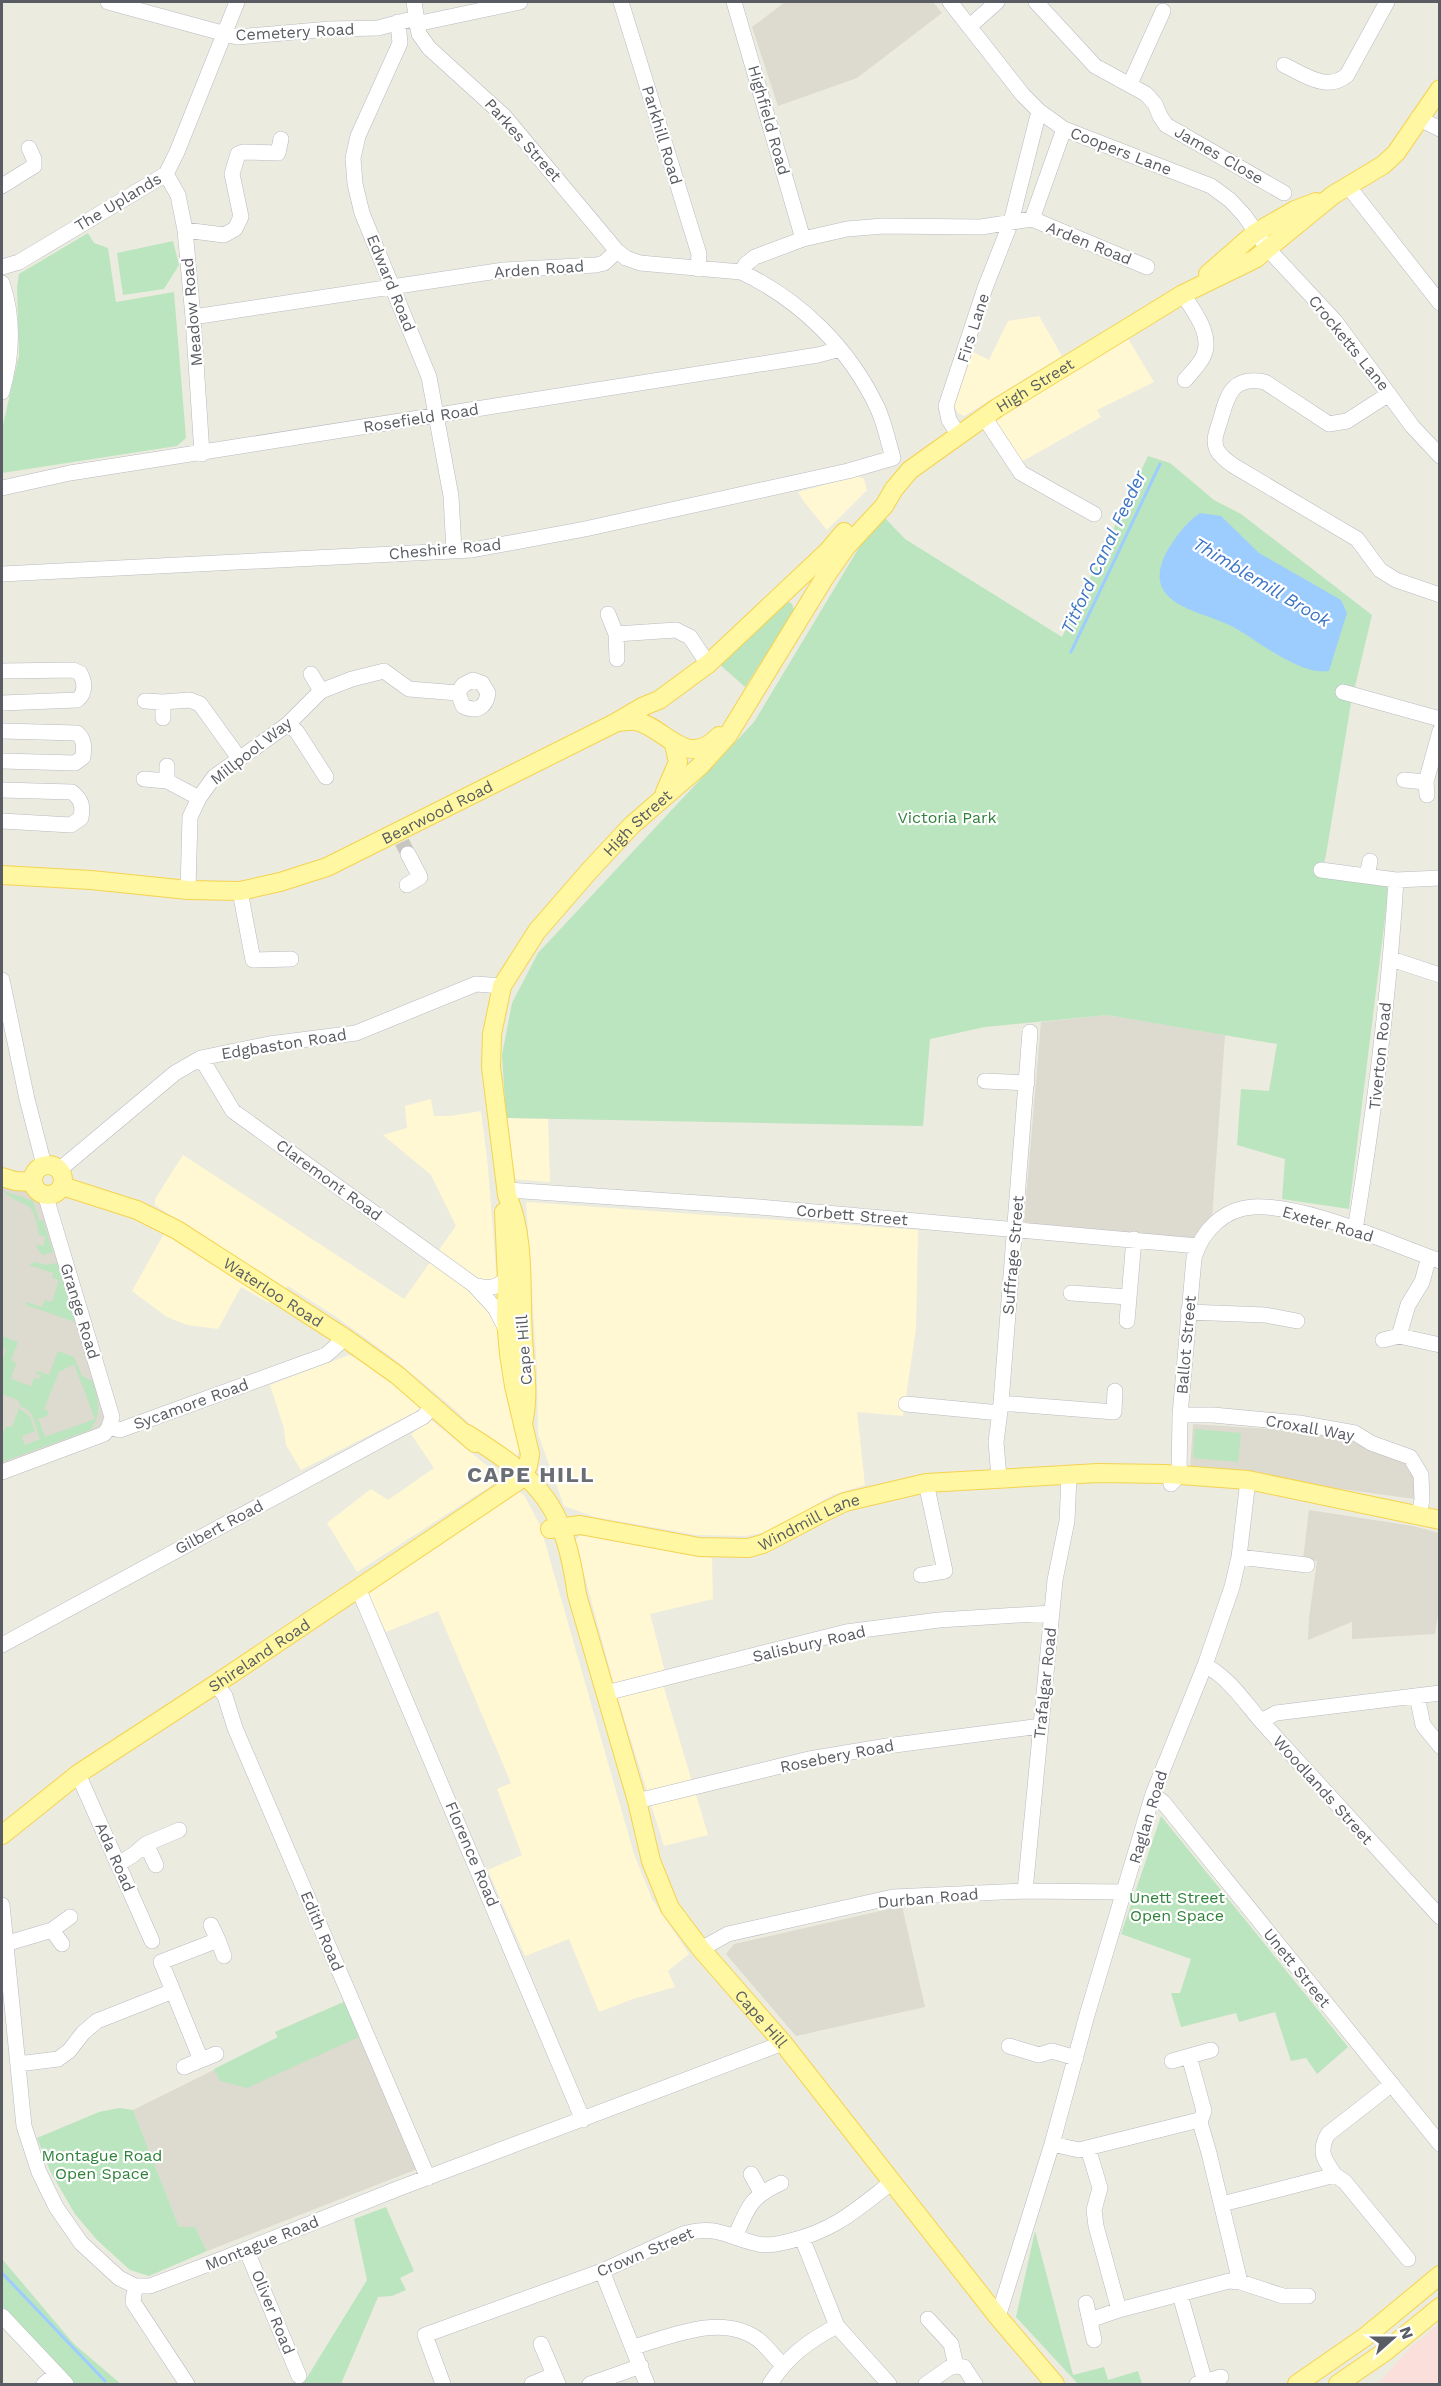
<svg xmlns="http://www.w3.org/2000/svg" width="1441" height="2386" font-family="'Work Sans',sans-serif">
<style>
.commercial{fill:#fff8d3}
.education{fill:#dddacf}
.medical{fill:#fbdfda}
.green{fill:#bbe5be;fill-rule:evenodd}
.water{fill:#9dcdff}
.lines{fill:none;stroke-linecap:round;stroke-linejoin:round}
.stream{stroke:#9dcdff;stroke-width:3}
.minor-tunnel{stroke:#c7c7c0;stroke-width:15;stroke-dasharray:15 8;stroke-linecap:butt}
.minor-casing{stroke:#b8bac0;stroke-width:16}
.major-casing{stroke:#f5d350;stroke-width:20}
.minor{stroke:#fff;stroke-width:15}
.major{stroke:#fff7a2;stroke-width:18}
.labels{text-anchor:middle;dominant-baseline:central;stroke-width:4.5;stroke-linejoin:round;paint-order:stroke}
.street-label{font-size:16px;fill:#595c62;stroke:#fff}
.park-label{font-size:16px;fill:#30813b;stroke:#fff}
.water-label{font-size:18px;font-style:italic;fill:#3d75c5;stroke:#fff}
.district-label{font-size:22px;font-weight:bold;letter-spacing:1.5px;fill:#6a6e74;stroke:#fff}
</style>
<rect width="100%" height="100%" fill="#ecebe0"/>
<path class="commercial" d="M1039,316L1062,356L964,416L958,413L954,406L973,352L989,360L1008,321Z
M1127,337L1154,382L1097,410L1101,417L1021,462L991,422Z
M858,476L864,479L867,490L827,530L805,503L798,492Z
M431,1099L434,1116H450L481,1111L488,1167L502,1346L520,1449L516,1458L504,1456L452,1407L390,1356L335,1316L288,1286L269,1303L241,1287L218,1329L187,1325L167,1317L132,1291L165,1232L176,1219L155,1205V1199L183,1155L404,1299L456,1226L431,1175L383,1135L407,1128L405,1106Z
M506,1118L548,1119L550,1182L511,1179Z
M526,1202L918,1230L916,1329L903,1416L857,1412L865,1485L832,1495L775,1530L746,1536L698,1535L595,1517L564,1506L538,1434L537,1371Z
M349,1355L363,1361L423,1408L301,1470L286,1445L284,1428L270,1385Z
M431,1420L501,1477L500,1480L357,1572L327,1523L371,1489L388,1500L434,1468L411,1434Z
M517,1491L524,1495L540,1525L634,1854L652,1899L689,1954L668,1971L675,1987L633,1999L599,2012L569,1939L525,1956L488,1870L522,1855L497,1789L511,1783L438,1611L386,1632L368,1593Z
M590,1535L640,1543L712,1558L713,1599L650,1614L664,1668L661,1678L708,1835L664,1846L616,1692L575,1541L579,1536Z"/>
<path class="education" d="M785,2H933L942,13L857,78L778,106L752,27Z
M1107,1015L1225,1035L1212,1219L1195,1238L1024,1223L1041,1022Z
M2,1177L36,1189L41,1193L109,1427L2,1472Z
M1193,1424L1269,1429L1360,1440L1409,1459L1422,1500L1334,1488L1262,1475L1190,1468Z
M1309,1510L1413,1526L1439,1533V1608L1435,1634L1352,1639V1622L1308,1640L1309,1618L1317,1561L1303,1559Z
M902,1906L925,2007L796,2036L726,1954L734,1944Z
M346,2001L420,2168L207,2251L195,2228L179,2227L133,2110L278,2038L275,2032Z"/>
<path class="medical" d="M1439,2324V2384H1378L1409,2349Z"/>
<path class="green" d="M88,233L94,243L108,248L116,302L174,292L186,438L177,446L2,473V429L19,355L17,287L19,274Z
M173,241L179,265L164,289L123,295L117,253Z
M1148,456L1170,463L1214,500L1241,514L1372,615L1351,703L1326,855L1321,874L1389,886L1349,1209L1282,1199L1285,1159L1237,1145L1241,1089L1269,1091L1277,1044L1107,1015L985,1027L930,1039L923,1126L506,1118L502,1055L512,1003L538,953L754,722L863,541L885,518L905,539L1062,637Z
M785,600L792,604L794,611L745,687L717,662Z
M4,1191L33,1201L39,1221L43,1220L53,1252L43,1255L38,1250L36,1244L43,1246L46,1237L39,1235C33,1193 23,1211 4,1191Z
M36,1262L46,1265L57,1263L75,1322L26,1305L27,1302L42,1307L45,1300L52,1302L59,1280L52,1278L53,1273L29,1265Z
M2,1336L18,1342L11,1360L16,1363L11,1379L31,1386L34,1378L40,1379L41,1375L36,1373L37,1371L49,1375L58,1351L74,1357L82,1376L93,1381C98,1399 103,1414 90,1430L2,1462V1437L6,1426L12,1427L19,1408L30,1417L35,1431L22,1436L25,1445L40,1439L32,1415L28,1410L20,1406L18,1400L2,1394V1362L6,1349L2,1347ZM74,1364L95,1419L45,1437L38,1419L47,1416L49,1412L44,1409L59,1372Z
M1195,1429L1241,1433L1238,1462L1193,1458Z
M1161,1816L1348,2047L1317,2074L1306,2058L1291,2061L1275,2012L1239,2022L1236,2013L1181,2027L1171,1993H1180L1191,1959L1121,1934Z
M346,2001L361,2036L247,2088L220,2081L214,2069L278,2037L275,2032Z
M119,2108L133,2110L179,2227H195L207,2251L149,2276L130,2270L97,2240L75,2214L50,2171L37,2138L99,2112Z
M386,2207L414,2271L400,2278L406,2290L392,2296L378,2297L341,2384H303L367,2280L354,2219Z
M1035,2231L1073,2375L1104,2367L1108,2380L1138,2371L1142,2384H1078L1016,2317Z
M2,2259L74,2344L121,2384H75L2,2306Z"/>
<path class="water" d="M1200,513L1221,516L1259,553L1341,600L1347,613L1329,671C1301,676 1258,641 1235,628C1203,610 1141,607 1165,555C1173,540 1186,522 1200,513Z"/>
<g class="lines">
<path class="stream" d="M1071,652L1160,464
M2,2273L105,2381"/>
<path class="minor-tunnel" d="M402,842L408,854"/>
<g class="minor-casing">
<path id="minor" d="M108,2L237,37L330,29L378,28L408,20
M414,2L419,34L429,48L504,116L617,251
M621,2L699,254L698,269
M734,2L803,239
M950,2L1023,95L1039,111L1064,129L1211,186L1230,200L1244,215L1268,249L1335,321L1412,426L1440,456
M1036,2L1095,66L1146,94L1155,104L1160,116L1166,125L1284,193
M398,22L400,43L358,136L353,158L355,184L362,213L429,377L451,496L454,551
M416,24L520,2
M970,26L997,2
M1284,65C1305,75 1327,92 1347,75L1387,2
M1130,84L1163,11
M1418,118L1440,129
M166,174L178,195L185,230L193,317L202,454
M2,186L34,166V159L29,148
M1348,186L1440,303
M1032,219L1064,129
M185,230L224,235L235,229L241,217L232,174L238,154L243,152L278,153L281,139
M2,267L19,262L166,174L177,152L237,2
M741,272C801,300 850,349 878,409C885,425 888,441 893,458
M2,283C14,318 12,357 2,392
M1183,294C1193,311 1214,335 1203,357C1199,365 1191,373 1185,380
M193,317L504,270L596,265L604,263L617,251L626,258L640,263L741,272L746,264L755,257L803,239L847,229L883,226L981,227L1032,219L1147,267
M1389,394L1347,421L1329,424L1265,382C1234,376 1228,392 1221,418C1218,429 1212,439 1217,450C1221,457 1228,462 1234,466L1357,539L1380,570L1396,580L1440,595
M984,417L1021,473L1094,514
M958,434L949,420L946,406L985,288L1011,222L1039,111
M2,488L70,473L818,355L840,349
M2,574L472,550L585,529L848,471L893,458
M608,614L616,634L617,659
M616,634L676,630L690,637L708,664
M2,671L73,670L80,673C85,682 86,693 77,700L2,703
M311,674L321,691
M1343,692L1440,719
M145,701L163,702
M163,718V702L190,700L200,704L239,758
M288,724L297,732L326,777
M2,731L77,733C85,740 84,747 83,757L75,763L2,761
M144,779L167,781L199,798
M1404,780L1426,782
M167,781V766
M2,790L72,792C82,800 83,806 81,818L71,825L2,821
M1427,795L1426,782L1440,731
M1321,870L1396,880L1440,878
M1367,876L1370,861
M407,885L420,877L408,854
M188,890L190,817L199,798L214,777L288,724L321,691L352,679L384,671L409,689L458,693L463,685L473,680L482,683L488,693C486,707 477,713 463,706L458,693
M240,891L253,960L291,959
M1391,959L1440,975
M2,980L27,1099L44,1165
M201,1058L233,1111L474,1285L495,1308L506,1329
M985,1081L1027,1083
M59,1170L175,1073L201,1058L269,1044L356,1033L476,984L502,986
M507,1190L759,1207L1198,1246
M1355,1230C1374,1114 1389,997 1396,880
M474,1285C489,1289 494,1289 507,1279
M1071,1293L1128,1297
M1188,1312L1265,1315L1297,1321
M1127,1321L1134,1239
M1399,1336L1408,1305L1422,1282L1429,1257
M1383,1340L1399,1336L1440,1345
M1001,1403L1114,1412L1115,1391
M906,1404L1000,1413
M1180,1415H1213L1299,1423L1355,1433L1371,1443L1410,1457L1421,1475L1422,1500L1419,1515
M109,1427L120,1430L326,1355L345,1338
M2,1472L104,1434L109,1427L112,1417L45,1194
M999,1478L996,1442L1001,1403L1030,1032
M1171,1484L1179,1475L1180,1415L1194,1258C1202,1231 1223,1209 1253,1207C1305,1204 1389,1243 1440,1261
M1239,1557L1307,1565
M921,1575L945,1571L926,1483
M358,1588L583,2120
M2,1645L423,1417L434,1405
M1205,1665C1229,1678 1244,1701 1261,1721L1440,1917
M216,1684L225,1696L235,1728L428,2178
M606,1693L846,1632L939,1620L1052,1613
M1417,1696L1423,1725L1440,1746
M1261,1721L1276,1713L1440,1693
M78,1774L152,1941
M1153,1794L1163,1802L1440,2144
M637,1801L809,1759L887,1746L1041,1726
M146,1844L156,1865
M118,1864L133,1855L146,1844L179,1830
M1025,1891L1055,1580L1067,1521L1069,1476
M2,1905L24,2126L39,2172L56,2207L81,2243L119,2278L135,2286H150L222,2259L397,2189L783,2043
M211,1925L218,1940
M52,1930L62,1944
M5,1944L52,1930L70,1917
M701,1949L728,1934L893,1897L1025,1891L1125,1892
M173,1991L201,2060L184,2067
M1009,2046L1039,2055L1052,2051L1076,2058
M1189,2056L1204,2111L1200,2122
M201,2060L216,2054
M1172,2061L1211,2050
M18,2064L58,2059L69,2051L83,2033L97,2021L173,1991L161,1962L218,1940L224,1956
M1200,2122L1209,2153L1240,2282
M1052,2144L1079,2150L1195,2121L1200,2122
M1088,2148L1100,2188L1094,2210L1096,2226L1119,2310L1229,2281L1240,2282L1283,2296H1308
M751,2174L761,2192
M1335,2175L1345,2182L1408,2259
M1222,2204L1335,2175C1324,2160 1318,2151 1328,2134L1392,2084
M735,2237C748,2207 750,2197 781,2183
M802,2238L837,2326L889,2384
M246,2249L299,2376
M602,2271L647,2384
M135,2286L133,2302L187,2384
M1180,2295L1205,2382
M1086,2303L1094,2340
M2,2316L66,2384
M998,2317L1052,2144L1087,2015L1153,1794L1205,1665L1232,1587L1239,1557L1248,1480
M928,2319L951,2344L956,2366
M1090,2320L1119,2310
M541,2344L558,2384
M634,2347C672,2336 724,2312 760,2341C768,2348 775,2358 783,2365
M44,2384L56,2374
M443,2384L425,2335L602,2271L683,2234C717,2224 727,2237 758,2244C770,2246 778,2244 790,2241C835,2230 856,2210 892,2182
M532,2384L554,2375
M590,2384L641,2366
M770,2384C787,2357 808,2341 837,2326
M926,2384L949,2368L956,2366L964,2367L975,2384
M1197,2384L1221,2377"/>
</g>
<g class="major-casing">
<g id="major">
<path d="M1208,274L1255,233L1295,210L1316,202"/>
<path d="M617,722C623,722 630,720 636,721C666,728 687,770 719,736"/>
<path d="M665,792L678,762L674,744"/>
<path id="s1" d="M2,875L91,880L188,890L240,891L280,882L327,867L615,723L644,706L659,700L708,664L828,551L844,532"/>
<circle cx="48" cy="1180" r="15"/>
<path d="M2,1177L15,1181L33,1182"/>
<path id="s2" d="M62,1186L137,1210L177,1230L345,1338L397,1375L475,1443"/>
<path id="s3" d="M523,1423C530,1395 524,1365 523,1336C520,1290 526,1239 507,1195L491,1067L492,1034L502,986L537,931L590,870L632,825L700,766L728,735L825,577L846,547L884,506L894,489L910,470L997,408L1183,294L1255,259L1333,195L1383,165L1396,153L1440,89"/>
<path id="s4" d="M467,1434C543,1482 564,1505 577,1595L637,1801L651,1861L670,1908L701,1949L783,2043L998,2317L1055,2384"/>
<path id="s5" d="M550,1529L580,1525L699,1547L748,1548L763,1544L824,1512L845,1502L926,1483L1098,1473L1166,1474L1248,1480L1440,1520"/>
<path id="s6" d="M2,1835L78,1774L216,1684L518,1481L528,1466L530,1454L514,1386L509,1354L506,1320L507,1279L504,1212"/>
<path d="M1297,2384L1365,2337L1440,2275"/>
<path d="M1338,2384L1386,2351L1440,2307"/>
</g>
</g>
<use href="#minor" class="minor"/>
<use href="#major" class="major"/>
</g>
<g class="labels">
<g class="street-label">
<text transform="translate(295 32) rotate(-3)">Cemetery Road</text>
<text transform="translate(769 120) rotate(74)">Highfield Road</text>
<text transform="translate(662 135) rotate(73)">Parkhill Road</text>
<text transform="translate(523 140) rotate(48)">Parkes Street</text>
<text transform="translate(1121 151) rotate(21)">Coopers Lane</text>
<text transform="translate(1219 155) rotate(30)">James Close</text>
<text transform="translate(118 202) rotate(-31)">The Uplands</text>
<text transform="translate(1089 243) rotate(22)">Arden Road</text>
<text transform="translate(539 269) rotate(-4)">Arden Road</text>
<text transform="translate(391 283) rotate(68)">Edward Road</text>
<text transform="translate(192 312) rotate(-95)">Meadow Road</text>
<text transform="translate(973 328) rotate(-72)">Firs Lane</text>
<text transform="translate(1349 343) rotate(51)">Crocketts Lane</text>
<text stroke="none"><textPath href="#s3" startOffset="1254">High Street</textPath></text>
<text transform="translate(421 418) rotate(-9)">Rosefield Road</text>
<text transform="translate(445 549) rotate(-5)">Cheshire Road</text>
<text transform="translate(251 751) rotate(-38)">Millpool Way</text>
<text stroke="none"><textPath href="#s1" startOffset="452">Bearwood Road</textPath></text>
<text stroke="none"><textPath href="#s3" startOffset="654">High Street</textPath></text>
<text transform="translate(284 1044) rotate(-9)">Edgbaston Road</text>
<text transform="translate(1380 1056) rotate(-84)">Tiverton Road</text>
<text transform="translate(329 1180) rotate(36)">Claremont Road</text>
<text transform="translate(852 1215) rotate(5)">Corbett Street</text>
<text transform="translate(1328 1224) rotate(16)">Exeter Road</text>
<text transform="translate(1013 1255) rotate(-85)">Suffrage Street</text>
<text stroke="none"><textPath href="#s2" startOffset="238">Waterloo Road</textPath></text>
<text transform="translate(80 1311) rotate(73)">Grange Road</text>
<text transform="translate(1186 1345) rotate(-85)">Ballot Street</text>
<text transform="translate(524 1350) rotate(-94)">Cape Hill</text>
<text transform="translate(191 1404) rotate(-20)">Sycamore Road</text>
<text transform="translate(1310 1428) rotate(10)">Croxall Way</text>
<text stroke="none"><textPath href="#s5" startOffset="267">Windmill Lane</textPath></text>
<text transform="translate(219 1527) rotate(-28)">Gilbert Road</text>
<text transform="translate(809 1644) rotate(-13)">Salisbury Road</text>
<text stroke="none"><textPath href="#s6" startOffset="314">Shireland Road</textPath></text>
<text transform="translate(1045 1683) rotate(-84)">Trafalgar Road</text>
<text transform="translate(837 1756) rotate(-11)">Rosebery Road</text>
<text transform="translate(1323 1790) rotate(48)">Woodlands Street</text>
<text transform="translate(1148 1817) rotate(-73)">Raglan Road</text>
<text transform="translate(472 1854) rotate(67)">Florence Road</text>
<text transform="translate(115 1857) rotate(66)">Ada Road</text>
<text transform="translate(928 1898) rotate(-5)">Durban Road</text>
<text transform="translate(322 1931) rotate(67)">Edith Road</text>
<text transform="translate(1297 1968) rotate(51)">Unett Street</text>
<text stroke="none"><textPath href="#s4" startOffset="675">Cape Hill</textPath></text>
<text transform="translate(262 2243) rotate(-22)">Montague Road</text>
<text transform="translate(645 2252) rotate(-23)">Crown Street</text>
<text transform="translate(273 2312) rotate(68)">Oliver Road</text>
</g>
<g class="park-label">
<text x="947" y="817">Victoria Park</text>
<text x="1177" y="1897">Unett Street<tspan x="1177" dy="18">Open Space</tspan></text>
<text x="102" y="2155">Montague Road<tspan x="102" dy="18">Open Space</tspan></text>
</g>
<g class="water-label">
<text transform="translate(1103 552) rotate(-65)">Titford Canal Feeder</text>
<text transform="translate(1262 582) rotate(31)">Thimblemill Brook</text>
</g>
<g class="district-label">
<text x="531" y="1474">CAPE HILL</text>
</g>
</g>
<rect width="1441" height="2386" fill="none" stroke="#595c62" stroke-width="6"/>
<g transform="translate(1393 2338) rotate(69)" stroke="#ffffff" stroke-width="4.5" paint-order="stroke">
<path d="M0-4.5L10 22L0 15L-10 22Z" fill="#595c62"/>
<text y="-9" font-size="16" font-weight="bold" text-anchor="middle" fill="#595c62">N</text>
</g>
</svg>
